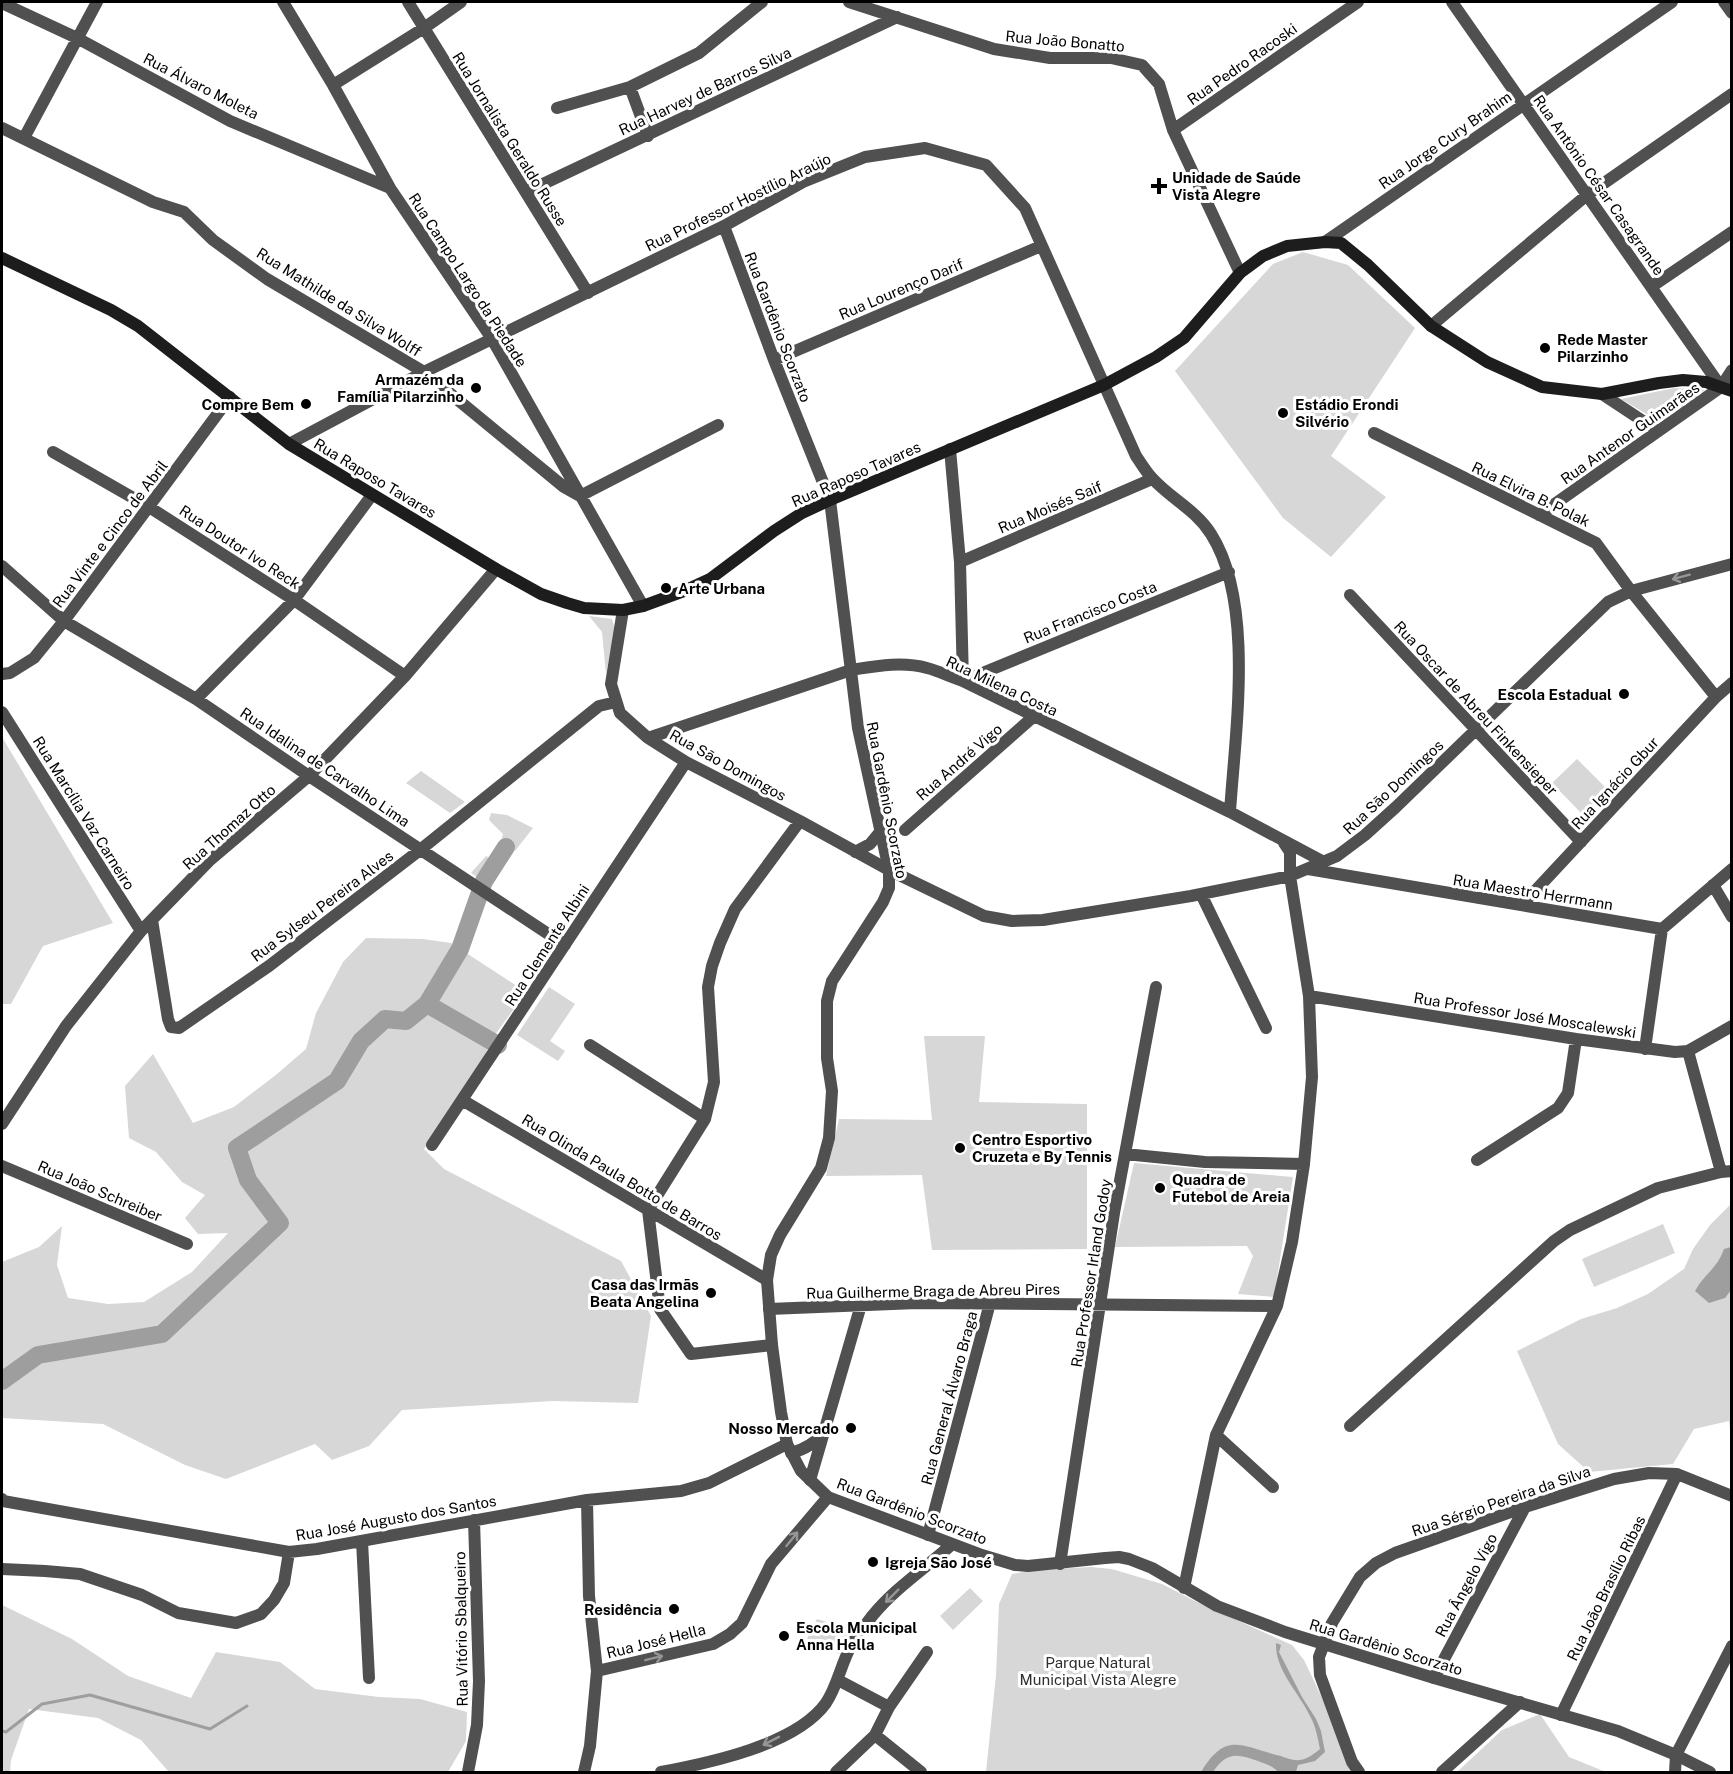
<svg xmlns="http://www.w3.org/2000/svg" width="1733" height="1774" font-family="'Public Sans',sans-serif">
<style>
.green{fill:#d7d7d7}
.water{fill:#9e9e9e}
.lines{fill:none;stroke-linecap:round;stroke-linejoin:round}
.stream{stroke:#9e9e9e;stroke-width:3}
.river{stroke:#9e9e9e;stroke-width:18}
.minor{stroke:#505050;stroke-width:12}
.tertiary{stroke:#505050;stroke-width:12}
.secondary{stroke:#1d1d1d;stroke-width:12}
.oneway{stroke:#969696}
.poi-dot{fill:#000;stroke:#fff;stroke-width:2}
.labels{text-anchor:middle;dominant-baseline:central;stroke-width:6;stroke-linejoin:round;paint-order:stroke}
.street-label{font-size:15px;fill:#000;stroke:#fff}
.poi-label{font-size:15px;font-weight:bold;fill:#000;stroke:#fff;text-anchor:start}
.park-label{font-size:15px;fill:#2e2e2e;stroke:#fff}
</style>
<rect width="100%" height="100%" fill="#fff"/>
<path class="green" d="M1303,252L1348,265L1415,328L1331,456L1386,497L1331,557L1283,518L1175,371L1273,264Z
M1674,388L1705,390L1660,422L1621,399Z
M589,616L612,619L615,629L606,674L602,632Z
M2,737L113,923L43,946L11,1004H2Z
M1577,759L1608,790L1583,815L1552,783Z
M421,771L465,802L450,813L406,783Z
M491,813L507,815L533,828L515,851L500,845L503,834L489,820Z
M486,856L504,866L492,886L471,873Z
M366,938L423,939L451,943L526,992L495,1035L475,1074L424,1149L444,1169L621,1261L651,1316L638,1403L552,1401L402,1410L369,1446L332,1460L315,1444L226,1479L185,1465L103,1424L2,1418V1262L39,1247L62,1226L57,1265L68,1298L108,1304L144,1302L192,1272L228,1233L198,1234L185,1218L205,1195L182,1182L156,1152L129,1138L125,1086L153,1054L193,1123L234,1107L277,1074L306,1049L316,1013L343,962Z
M549,987L575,1004L550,1041L565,1051L558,1061L517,1035Z
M924,1036H985L979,1102L1087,1104V1249L932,1250L922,1175L826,1176L839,1119L932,1120Z
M1134,1163L1293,1177L1274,1297L1238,1294L1253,1256L1247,1246L1115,1247Z
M1731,1204V1438L1729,1421L1694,1429L1673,1464L1589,1472L1558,1444L1517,1351L1581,1319L1617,1308L1648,1294L1684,1269L1693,1249L1710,1225Z
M1663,1224L1675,1253L1594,1287L1582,1259Z
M1091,1567L1112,1569L1162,1584L1197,1602L1292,1645L1304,1660L1340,1736L1347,1765L1352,1772H986L996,1675L999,1604L1012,1574L1034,1570Z
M970,1588L983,1601L953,1630L940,1616Z
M2,1605L72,1639L128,1676L191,1698L216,1652L280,1662L315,1689L379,1697L420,1699L467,1712L466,1741L448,1772H169L141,1740L98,1718L29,1709L11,1760L10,1772H2Z
M817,1619L854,1630L839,1654L807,1639Z
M1540,1714L1569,1757L1606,1772H1457L1502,1730Z"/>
<path class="water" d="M1731,1247V1290L1725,1298L1709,1303L1695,1291C1705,1273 1717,1269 1724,1249Z
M1276,1643L1281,1645L1279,1652L1302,1697L1316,1719L1321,1731L1325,1752L1315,1761L1298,1765L1296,1772H1278C1273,1766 1266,1764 1258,1761C1237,1753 1226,1752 1213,1772H1201C1227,1730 1241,1747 1281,1756C1286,1758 1294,1761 1299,1760C1306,1760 1314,1754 1320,1749C1318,1739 1316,1727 1311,1718C1300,1693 1275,1671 1276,1643Z"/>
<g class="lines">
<path class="stream" d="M2,1731L6,1732L42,1704L90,1695L210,1729L247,1706"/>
<path class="river" d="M427,1004L498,1045
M2,1381L38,1355L162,1334L280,1223L248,1180L237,1148L337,1081L361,1041L385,1019L406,1021L427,1004L460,949L484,881L506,847"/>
<path class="minor" d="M283,2L333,85L390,188L492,339L643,606
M408,2L588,293
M849,2L994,49L1050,58H1111L1142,65L1159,84L1173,130L1240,273
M1452,2L1721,387
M1724,2L1732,13
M2,3L77,38L230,121L390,188
M333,85L424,28L461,2
M630,87L648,136
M557,108L630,87L699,53L762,2
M2,128L153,202L184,212L213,240L267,279L424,372L564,487L580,496L718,425
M1173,130L1358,2
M24,138L97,2
M526,192L897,17
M724,226L774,360L830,500
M1325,242L1672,2
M1651,287L1732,232
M1431,326L1587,195L1732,94
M774,360L1041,246
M1602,394L1658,431
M1374,433L1596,543L1631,591L1716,697
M289,444L424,372L724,226L803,182L865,157L925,148L986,165L1025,208L1136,456C1141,463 1146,472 1152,478C1171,499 1196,510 1211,534C1255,603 1235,733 1230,812
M950,449L960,562L963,681L1229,572
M53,452L149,507L294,600L405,676
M1539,515L1721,387L1732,370
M960,562L1152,479
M2,566L64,621L196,699L309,776L565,945
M1350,595L1581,842
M623,610L611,684L620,713L630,722L648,738L686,762L800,821L889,870L984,916L1012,921L1043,920L1191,896L1290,876L1337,856L1365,835L1396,807L1608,602L1631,591L1732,564
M2,674L10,673L34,658L64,621L230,397
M196,699L294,600L372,495
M2,712L141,931
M648,738L851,670C876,666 902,661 927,668C939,671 951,677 963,681L1230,812L1324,862
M905,830L1033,717
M855,852L870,844L880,832
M1308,869L1662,929L1732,869
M1713,885L1732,917
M1201,894L1266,1028
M1522,905L1716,697L1732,683
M152,920L168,1019L171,1027L179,1028L269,966L420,850L599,706L616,702
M1309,996L1576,1039L1675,1052L1688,1051L1732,1026
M590,1045L705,1119
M1645,1049L1662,929
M1688,1051L1721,1172
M462,1100L767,1280
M2,1124L66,1026L141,931L209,861L309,776L405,676L496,569
M432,1145L686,762
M1125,1154L1205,1162L1304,1164
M1477,1160L1558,1108L1568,1093L1576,1039
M2,1166L187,1244
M769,1309L917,1303L1277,1306
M772,1345L691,1354L660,1309L648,1210L705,1119L714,1082L708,987L712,966L720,943L735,909L800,821
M1350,1426L1554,1241L1570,1230L1658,1188L1721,1172L1732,1171
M1216,1435L1273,1487
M791,1453C806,1449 814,1443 825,1432
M810,1480L861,1305
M2,1499L3,1501L289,1552L317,1549L587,1500L681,1491L709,1483L787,1444
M928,1535L990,1303
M362,1541L369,1678
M1060,1564L1114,1213L1156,987
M2,1569L45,1571L80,1574L142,1595L178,1613L236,1623L261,1614L274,1600L284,1583L289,1552
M1184,1588L1216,1435L1277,1306L1292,1242L1304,1164L1312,1077L1309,996L1290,876V852L1284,843
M597,1671L713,1644L730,1634L742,1623L771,1564L828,1497
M1434,1678L1525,1507
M838,1680L889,1707
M1561,1715L1677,1474
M875,1735L921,1772
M468,1772L477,1725L479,1681L474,1520
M584,1772L590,1746L597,1671L589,1596L587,1500
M661,1772C709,1763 796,1745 826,1703C838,1685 841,1663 852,1644C858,1634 866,1624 873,1615C895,1588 926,1568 951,1545
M836,1772L875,1735L889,1707L927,1652
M1359,1772L1352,1762L1320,1675L1319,1657L1332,1623L1360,1577L1376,1563L1395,1553L1525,1507L1614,1479L1649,1473L1677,1474L1732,1496
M1442,1772L1520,1702
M1675,1772L1676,1755L1732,1646"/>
<path class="tertiary" d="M830,500L858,728L889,870V888L883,902L832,981L827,1001V1058L832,1091L829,1138L821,1168L780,1235L771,1255L767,1280L772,1345L781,1412L787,1444L801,1471L828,1497L982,1555L1015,1565L1028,1566L1105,1558L1119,1557L1129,1559L1152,1568L1217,1606L1285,1632L1434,1678L1618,1731L1676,1755L1710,1772"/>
<path class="secondary" d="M2,258L111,310L138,326L289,444L496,569L541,594L567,603L584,608L623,610L643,606L684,591L710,579L774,531L802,513L830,500L1104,385L1156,357L1184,338L1240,273L1263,256L1287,246L1325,242L1341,243L1368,265L1431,326L1487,362L1542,387L1602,394L1659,383L1683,380L1706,382L1732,391"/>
</g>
<defs><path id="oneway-shaft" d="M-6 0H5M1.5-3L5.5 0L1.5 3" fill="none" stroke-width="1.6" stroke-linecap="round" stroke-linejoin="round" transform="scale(1.5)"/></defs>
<g class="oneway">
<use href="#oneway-shaft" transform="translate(1681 577) rotate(165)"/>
<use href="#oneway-shaft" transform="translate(792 1539) rotate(-51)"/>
<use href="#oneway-shaft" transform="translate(892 1596) rotate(135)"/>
<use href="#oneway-shaft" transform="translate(654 1658) rotate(-14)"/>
<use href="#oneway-shaft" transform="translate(771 1741) rotate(153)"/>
</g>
<g class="poi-dot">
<path d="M1156 177h6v6h6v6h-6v6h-6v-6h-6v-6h6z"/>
<circle cx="1545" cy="348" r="6"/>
<circle cx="476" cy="388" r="6"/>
<circle cx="306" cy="404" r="6"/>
<circle cx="1283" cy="413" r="6"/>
<circle cx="666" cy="588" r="6"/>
<circle cx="1624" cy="694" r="6"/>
<circle cx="960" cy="1148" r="6"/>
<circle cx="1160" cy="1188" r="6"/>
<circle cx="711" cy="1293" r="6"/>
<circle cx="851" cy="1428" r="6"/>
<circle cx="873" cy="1562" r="6"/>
<circle cx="674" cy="1609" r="6"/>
<circle cx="784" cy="1636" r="6"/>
</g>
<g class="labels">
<g class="street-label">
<text transform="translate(1065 41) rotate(5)">Rua João Bonatto</text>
<text transform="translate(1242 64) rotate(-35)">Rua Pedro Racoski</text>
<text transform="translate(201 86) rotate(27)">Rua Álvaro Moleta</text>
<text transform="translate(705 91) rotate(-25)">Rua Harvey de Barros Silva</text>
<text transform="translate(510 139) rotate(58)">Rua Jornalista Geraldo Russe</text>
<text transform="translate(1445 140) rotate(-35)">Rua Jorge Cury Brahim</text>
<text transform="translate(1599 185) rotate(55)">Rua Antônio César Casagrande</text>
<text transform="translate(738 202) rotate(-26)">Rua Professor Hostílio Araújo</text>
<text transform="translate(468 280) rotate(57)">Rua Campo Largo da Piedade</text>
<text transform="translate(901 289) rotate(-23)">Rua Lourenço Darif</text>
<text transform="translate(339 302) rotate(32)">Rua Mathilde da Silva Wolff</text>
<text transform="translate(778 327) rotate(69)">Rua Gardênio Scorzato</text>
<text transform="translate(1630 433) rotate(-35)">Rua Antenor Guimarães</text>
<text transform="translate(856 474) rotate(-24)">Rua Raposo Tavares</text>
<text transform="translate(375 478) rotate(31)">Rua Raposo Tavares</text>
<text transform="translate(1531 494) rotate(26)">Rua Elvira B. Polak</text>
<text transform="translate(1050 507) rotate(-23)">Rua Moisés Saif</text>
<text transform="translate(110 534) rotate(-53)">Rua Vinte e Cinco de Abril</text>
<text transform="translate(240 547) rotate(33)">Rua Doutor Ivo Reck</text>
<text transform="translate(1090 612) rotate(-22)">Rua Francisco Costa</text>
<text transform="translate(1002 686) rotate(25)">Rua Milena Costa</text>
<text transform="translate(1476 708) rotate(47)">Rua Oscar de Abreu Finkensieper</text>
<text transform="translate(959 762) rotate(-41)">Rua André Vigo</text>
<text transform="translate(728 765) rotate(29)">Rua São Domingos</text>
<text transform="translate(325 767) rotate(34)">Rua Idalina de Carvalho Lima</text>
<text transform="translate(1615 783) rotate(-47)">Rua Ignácio Gbur</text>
<text transform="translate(1393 787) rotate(-43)">Rua São Domingos</text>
<text transform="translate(887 800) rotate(79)">Rua Gardênio Scorzato</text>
<text transform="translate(84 813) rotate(58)">Rua Marcília Vaz Carneiro</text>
<text transform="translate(229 827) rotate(-42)">Rua Thomaz Otto</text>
<text transform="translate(1533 892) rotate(9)">Rua Maestro Herrmann</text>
<text transform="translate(322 906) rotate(-37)">Rua Sylseu Pereira Alves</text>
<text transform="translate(547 945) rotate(-57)">Rua Clemente Albini</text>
<text transform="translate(1525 1015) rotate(9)">Rua Professor José Moscalewski</text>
<text transform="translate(622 1177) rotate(31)">Rua Olinda Paula Botto de Barros</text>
<text transform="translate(100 1191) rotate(23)">Rua João Schreiber</text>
<text transform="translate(1091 1273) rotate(-81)">Rua Professor Irland Godoy</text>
<text transform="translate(933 1291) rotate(-1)">Rua Guilherme Braga de Abreu Pires</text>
<text transform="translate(949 1398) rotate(-75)">Rua General Álvaro Braga</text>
<text transform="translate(1501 1501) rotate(-19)">Rua Sérgio Pereira da Silva</text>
<text transform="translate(912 1511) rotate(21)">Rua Gardênio Scorzato</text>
<text transform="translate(396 1518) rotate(-10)">Rua José Augusto dos Santos</text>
<text transform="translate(1466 1585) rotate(-62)">Rua Ângelo Vigo</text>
<text transform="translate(1606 1588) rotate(-64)">Rua João Brasílio Ribas</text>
<text transform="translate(461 1629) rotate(-91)">Rua Vitório Sbalqueiro</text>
<text transform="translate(656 1641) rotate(-14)">Rua José Hella</text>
<text transform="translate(1386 1647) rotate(17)">Rua Gardênio Scorzato</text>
</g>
<g class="poi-label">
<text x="1172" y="177">Unidade de Saúde<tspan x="1172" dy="17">Vista Alegre</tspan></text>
<text x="1557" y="339">Rede Master<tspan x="1557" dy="17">Pilarzinho</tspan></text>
<text x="464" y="379" text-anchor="end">Armazém da<tspan x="464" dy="17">Família Pilarzinho</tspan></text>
<text x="294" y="404" text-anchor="end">Compre Bem</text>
<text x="1295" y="404">Estádio Erondi<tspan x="1295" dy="17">Silvério</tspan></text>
<text x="678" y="588">Arte Urbana</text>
<text x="1612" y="694" text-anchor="end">Escola Estadual</text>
<text x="972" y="1139">Centro Esportivo<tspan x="972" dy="17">Cruzeta e By Tennis</tspan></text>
<text x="1172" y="1179">Quadra de<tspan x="1172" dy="17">Futebol de Areia</tspan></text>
<text x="699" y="1284" text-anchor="end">Casa das Irmãs<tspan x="699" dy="17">Beata Angelina</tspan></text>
<text x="839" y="1428" text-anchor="end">Nosso Mercado</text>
<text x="885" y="1562">Igreja São José</text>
<text x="662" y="1609" text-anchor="end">Residência</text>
<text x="796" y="1627">Escola Municipal<tspan x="796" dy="17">Anna Hella</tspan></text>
</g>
<g class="park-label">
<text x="1098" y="1662">Parque Natural<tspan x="1098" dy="17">Municipal Vista Alegre</tspan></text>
</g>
</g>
<rect width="1733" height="1774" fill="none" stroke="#000000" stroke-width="6"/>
</svg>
